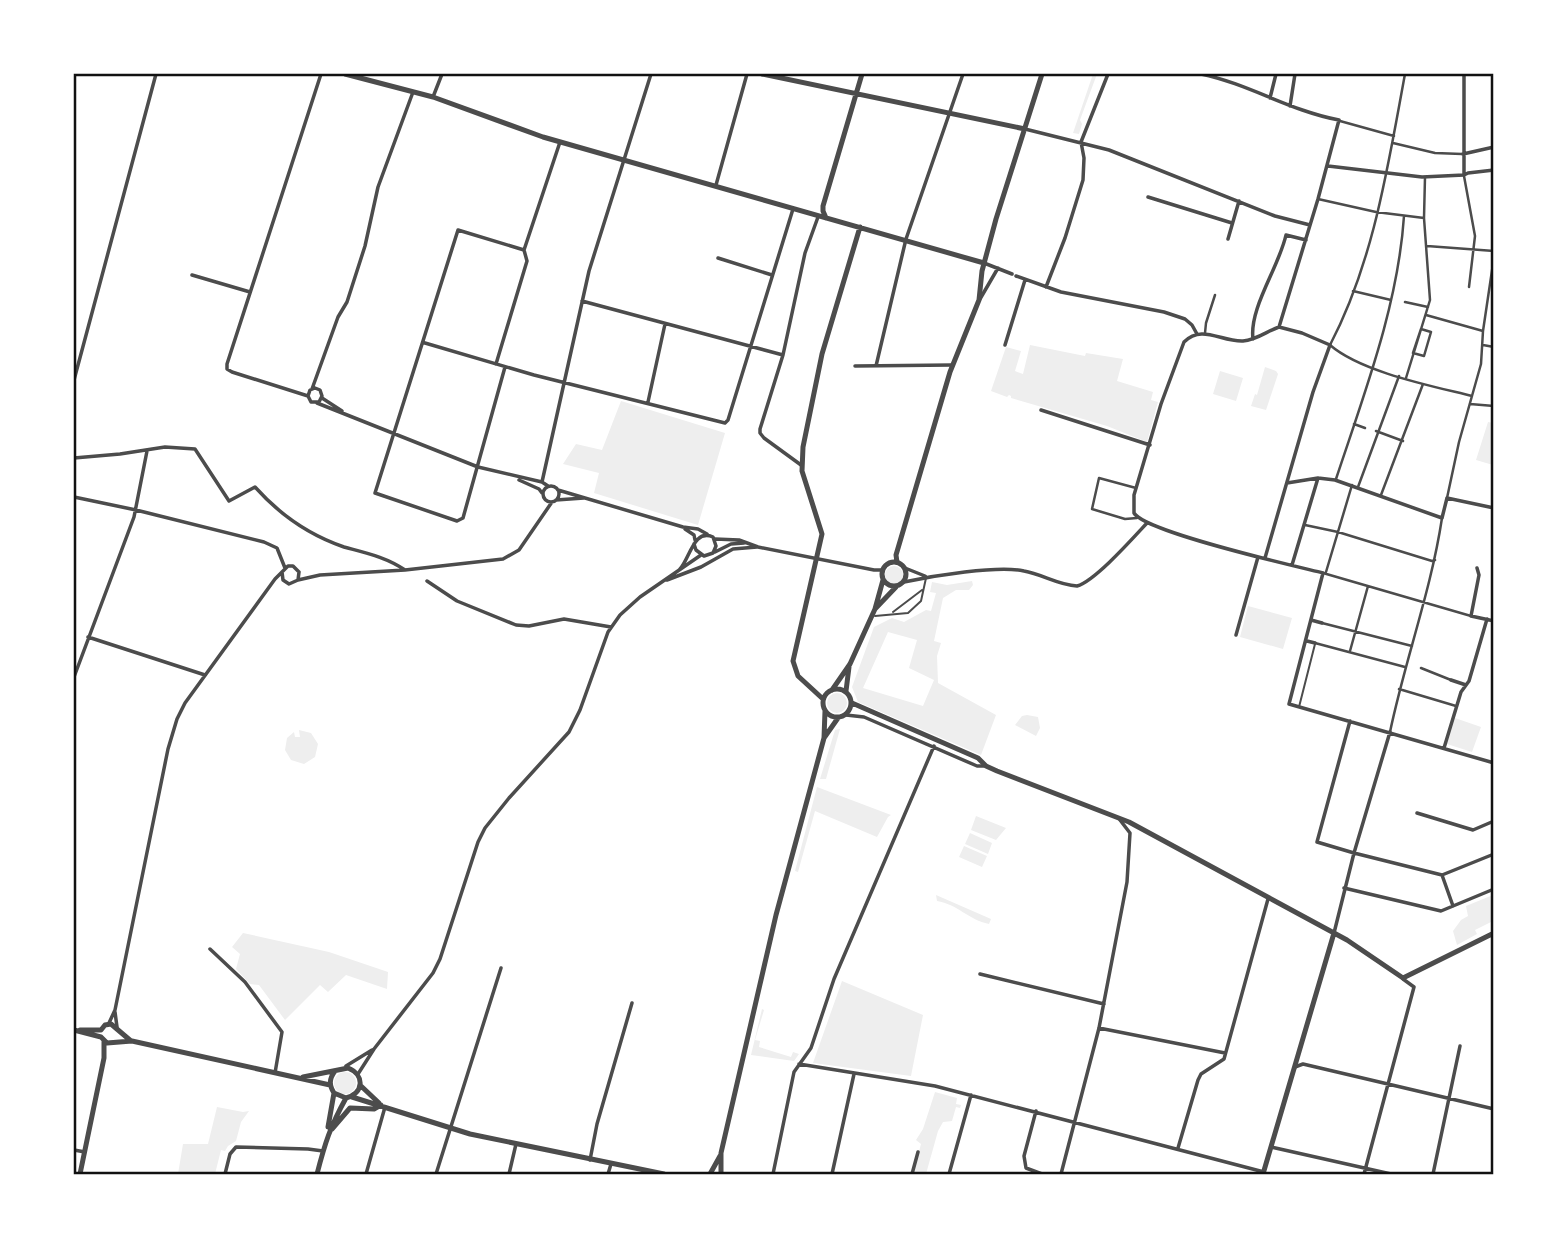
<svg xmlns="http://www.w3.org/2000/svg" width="1567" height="1248" font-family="Raleway,sans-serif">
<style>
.green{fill:#eee;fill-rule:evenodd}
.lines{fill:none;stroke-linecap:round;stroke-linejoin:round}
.service{stroke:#4c4c4c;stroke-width:2}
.pedestrian{stroke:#4c4c4c;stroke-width:2.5}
.minor{stroke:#4c4c4c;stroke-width:3.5}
.tertiary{stroke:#4c4c4c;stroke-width:5}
.neatline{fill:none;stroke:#111;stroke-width:2.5}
</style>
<rect width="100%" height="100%" fill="#fff"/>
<path class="green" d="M1093,74H1097L1080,120L1082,124L1079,134L1073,133Z
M1030,345L1085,356L1086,353L1123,359L1117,381L1153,392L1151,400L1158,402L1147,442L1107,426L1011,398V396L1009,395L1007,397L991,391L1006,347L1021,351L1015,371L1023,374Z
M1265,367L1276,371L1278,374L1266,410L1251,406L1255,394L1257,395Z
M1220,371L1243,378L1236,401L1213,394Z
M621,401L725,433L698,525L594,493L599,473L563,464L576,444L602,450Z
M1488,422L1493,423V465L1476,460Z
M885 575a9 9 0 1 1 18 0a9 9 0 1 1-18 0Z
M972,581L973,585L969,590H956L943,598L934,641L941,643L937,656L938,683L996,715L981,755L858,702L852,687L874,627L892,618L904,622L926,610L931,611L936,593L930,592L932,582L947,585ZM888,632L917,640L909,668L934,680L923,706L863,688Z
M1248,606L1292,618L1283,649L1240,637Z
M827 703a10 10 0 1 1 20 0a10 10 0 1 1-20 0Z
M1027,715L1038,717L1040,728L1036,736L1015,725L1022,716Z
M1455,718L1481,727L1472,752L1447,744Z
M840,729L826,779H820L835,730Z
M299,730L311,733L318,744L315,757L304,764L291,760L285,750L287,738L294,732L295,737H300Z
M817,787L891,815L888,817L877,837L815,811L798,872L795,871Z
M976,816L1006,828L996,840L971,830Z
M970,833L992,843L988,854L965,844Z
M964,846L987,856L982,867L959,857Z
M936,895L991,919L989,924C969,920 957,904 937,901Z
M1493,895V921L1475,930L1477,934L1457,945L1453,931L1461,920L1468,916L1466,906Z
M243,933L329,952L388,972L387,989L346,975L328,992L320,985L285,1020L259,985L250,984L236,969L240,954L232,947Z
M842,981L923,1015L911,1076L813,1063Z
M762,1009L764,1010L755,1040L760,1041L759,1047L791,1057L793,1052L799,1054L794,1061L751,1055Z
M334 1083a11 11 0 1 1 22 0a11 11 0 1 1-22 0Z
M935,1092L957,1098L956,1104L961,1105L960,1108L956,1107L952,1121L943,1122L938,1131L926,1174H913L921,1144L916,1140L923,1129Z
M217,1107L243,1112L249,1111L241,1122L236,1141L228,1146L225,1151L221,1150L215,1174H178L183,1144H208Z"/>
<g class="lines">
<path class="service" d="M893,612L922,590
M875,616L908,613L921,601L926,578
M1299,707L1315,644"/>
<path class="pedestrian" d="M1405,74C1388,165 1374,261 1330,345C1361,372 1432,386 1472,396
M1340,121L1394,136
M1393,143L1435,153L1462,154
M1464,176L1475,236L1469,287
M1318,199L1376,212L1424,218L1430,300L1406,378
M1424,218L1425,177
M1427,246L1494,251
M1353,291L1391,300
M1405,302L1428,307
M1426,315L1483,331
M1421,329L1431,332L1424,356L1413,353Z
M1205,333L1206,323L1215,295
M1483,345L1494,347
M1470,404L1494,406
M1354,424L1365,428
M1376,431L1403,441
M1336,479C1364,394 1398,306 1404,216
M1358,487L1399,376
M1136,488L1099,478L1092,509L1125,519L1137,518
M1381,495L1423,384
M1447,498L1459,442L1481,364L1483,331L1494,257
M1305,525L1338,532L1432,561L1435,560
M1326,572L1352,485
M1323,573L1471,616
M1322,623L1412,646
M1315,643L1405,667
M1350,651L1368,586
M1421,668L1451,680
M1399,689L1456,706
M1390,732C1405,660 1431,591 1442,518"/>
<path class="minor" d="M1201,74C1249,84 1290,111 1339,120L1318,199L1279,327
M433,97L442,74
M1270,98L1276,74
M1290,106L1295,74
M1025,129L1109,150L1275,216L1310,225
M1463,154L1494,147
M1328,166L1422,177L1464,175L1468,173L1494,170
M1464,175V74
M716,185L747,74
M1148,197L1232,223
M1228,239L1239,201
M718,258L772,275
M984,263L1012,274
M192,275L250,292
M1016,276L1061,292L1164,312L1185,319L1192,325L1197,334
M1046,287L1065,238L1083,180L1084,158L1081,142L1108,74
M980,299L998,268
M582,301L783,355
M1279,327C1267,331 1257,340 1243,341C1221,342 1202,324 1184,342L1161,404L1134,495V513C1145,532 1295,566 1323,573L1289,704L1494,763
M1253,339C1249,308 1279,267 1286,235L1306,240
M425,343L534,375L725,423L728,420L793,209
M1005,345L1025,280
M496,364L527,261L524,250
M855,366L952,365
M876,366L906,239L963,74
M505,367L463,518L457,521L375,493L458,230L524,250L560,142
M74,380L156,74
M312,389L338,317L347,302L365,246L378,187L413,92
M308,396L310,390L315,388L320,390L322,396L319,402H311L308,396L232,372L227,369V364L321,74
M322,398L342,411
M648,402L665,324
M317,403L478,467L542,482L548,486
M1041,410L1150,445
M74,458L120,454L165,447L195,449L229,501L255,487C280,515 309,535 344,547C366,553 386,557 405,570
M801,465L764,438L760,433V429L783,355L805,253L818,217
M519,480L539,489L542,493
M542,482L589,271L651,74
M1287,483L1318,478L1335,480L1442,518L1447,498L1494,508
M543 494a8 8 0 1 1 16 0a8 8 0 1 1-16 0Z
M558,490L683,527L698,529L707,534
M74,497L136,510L264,542L277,548L285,568
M556,500L584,498
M685,529L694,535L695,540
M715,539L739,540L758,547L874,570H882
M715,552L731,544L744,543
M1265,558L1313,392L1330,345L1302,333L1279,327
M1292,565L1318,478
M905,568L925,576
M1477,568L1479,575L1471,616L1494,621
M680,569C690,558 694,528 713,537L716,546L713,553L704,556L696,550L694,544
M282,572L283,580L289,584L298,580L299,572
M298,580L320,575L405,570L503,559L519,550L552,502
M667,580L701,567L733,549L757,547
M427,581L457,601L516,625L529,626L564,619L611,627
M904,582C932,576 998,565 1024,571C1042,574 1058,585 1077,586C1095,581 1133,538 1147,523
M1311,620L1322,623
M1236,635L1258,557
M88,637L205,675
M1307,641L1315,643
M74,677L134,517L147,451
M1451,680L1466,685
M846,715L864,717L977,766H984
M1350,721L1317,842L1354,853L1442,875L1494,854
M1444,748L1461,692L1469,681L1487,619
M1417,813L1473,830L1494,821
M1442,875L1453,906
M1344,888L1441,911L1494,889
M1334,933L1354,853L1390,732
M210,949L245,982L282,1032L275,1073
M980,974L1104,1004
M115,1012L117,1027
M109,1023L115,1010L168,749L177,719L185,703L275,579L288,566H293L299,572
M1099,1028L1225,1053
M799,1064L935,1086L1264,1172
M346,1066L372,1050
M1295,1067L1303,1064L1494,1109
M358,1074L374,1049L433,973L440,959L478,842L485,828L509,798L569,732L580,710L608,632L620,615L640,597L701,555
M1036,1111L1024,1156L1026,1168L1042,1174
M1271,1147L1391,1174
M1178,1148L1198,1080L1201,1074L1224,1059L1268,899
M74,1150L85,1152
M590,1160L597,1124L632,1003
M225,1174L230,1154L236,1147L308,1149L323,1151
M366,1174L385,1107
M436,1174L501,968
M509,1174L516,1144
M608,1174L611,1164
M773,1174L794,1072L811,1048L834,979L934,746
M832,1174L854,1074
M912,1174L918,1152
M949,1174L971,1095
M1061,1174L1099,1028L1127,882L1130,833L1120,820
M1364,1174L1414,987L1403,979
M1433,1174L1460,1046"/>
<path class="tertiary" d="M345,74L433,97L543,137L984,263
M762,74L1025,129
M826,218L823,211V206L862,74
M882 574a12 12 0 1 1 24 0a12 12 0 1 1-24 0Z
M897,562L896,555L950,372L979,300L982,271L996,219L1042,74
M875,609L883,580
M823 703a14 14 0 1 1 28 0a14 14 0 1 1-28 0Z
M832,690L850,664L875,609L896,587
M846,691L849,667
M823,699L798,676L793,661L822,534L802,471L803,447L822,354L860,227
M852,703L978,758L986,766L997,771L1129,822L1347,940L1403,978L1494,933
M824,738L838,718
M74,1030L101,1037L107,1043L132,1041L330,1085
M80,1030H101L105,1025L111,1024L131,1041
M303,1077L348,1068C365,1075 364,1093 346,1098L334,1093C329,1085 329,1079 335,1071
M361,1086L379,1103
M352,1097L470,1134L664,1174
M328,1127L334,1093
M332,1129L350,1108L374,1109L381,1105
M80,1174L104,1058V1041
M317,1174C325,1143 330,1127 346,1098
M710,1174L720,1156
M721,1174V1153L776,915L824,738L825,711
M1263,1174L1334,933"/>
</g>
<rect width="1567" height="1248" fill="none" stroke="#ffffff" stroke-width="150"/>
<rect x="75" y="75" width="1417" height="1098" class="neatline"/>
</svg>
